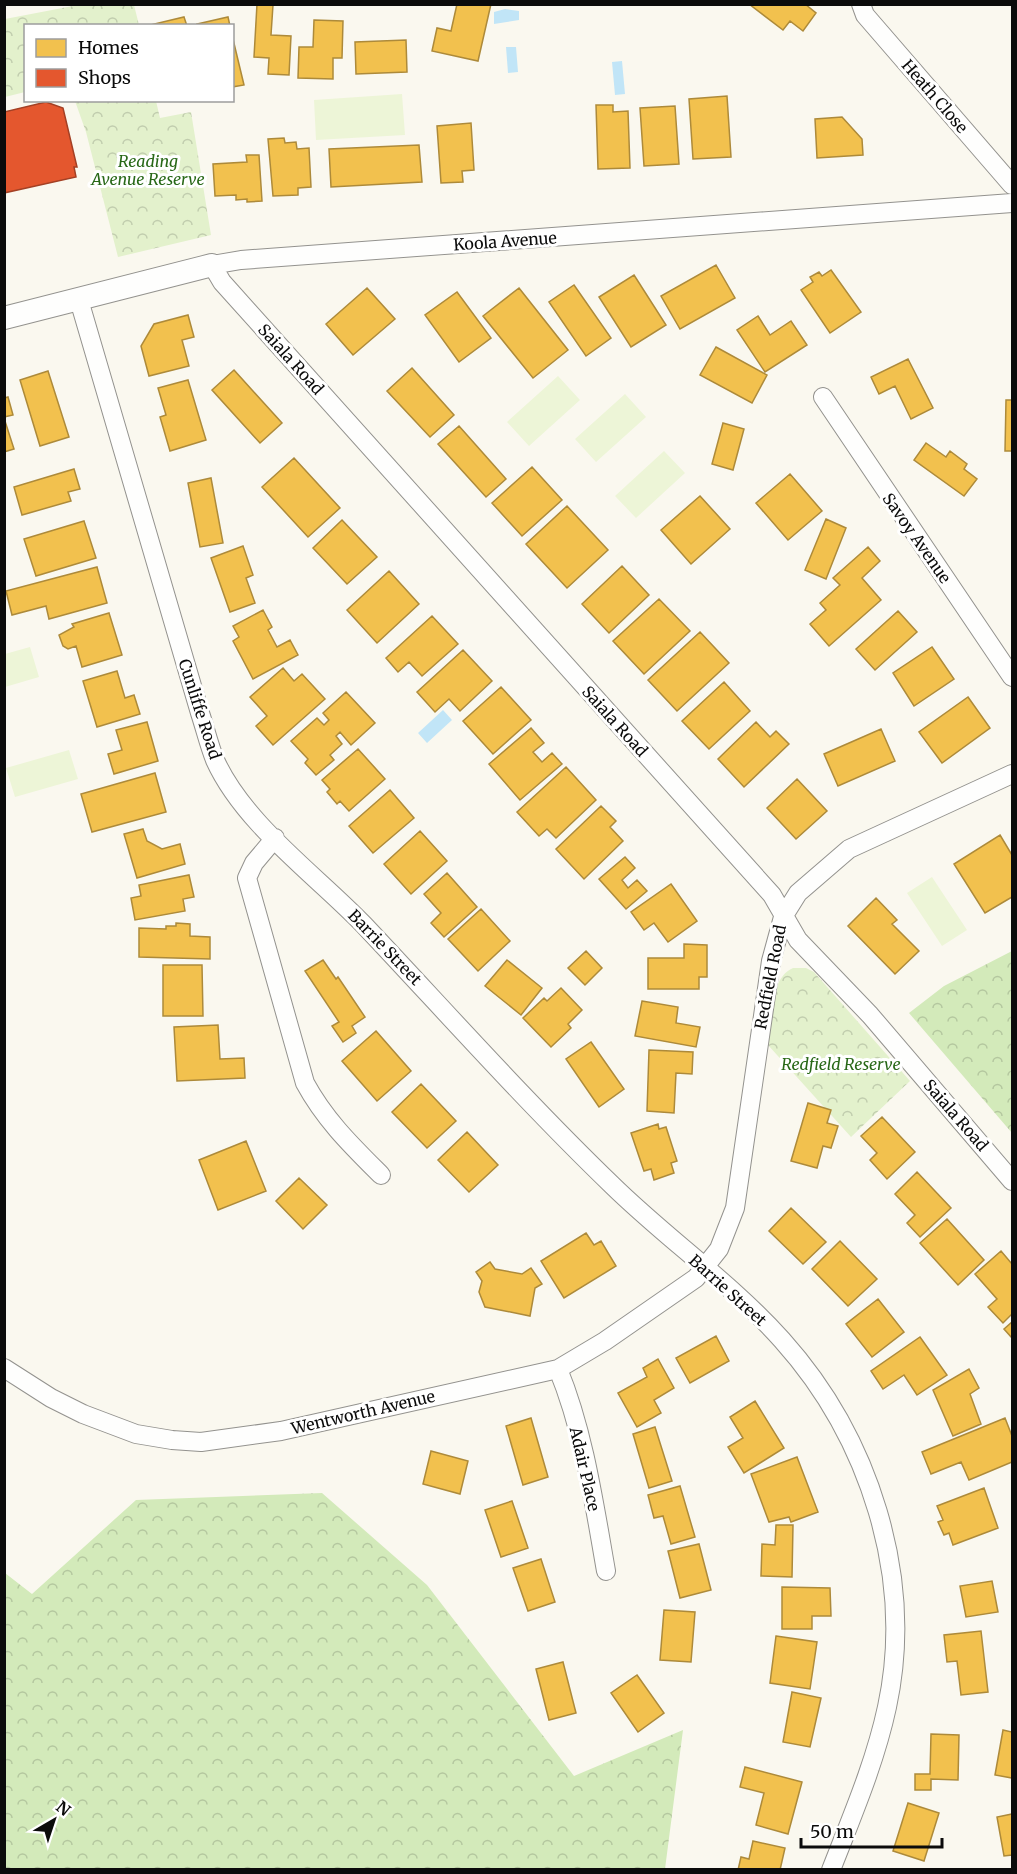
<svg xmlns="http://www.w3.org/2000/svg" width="1017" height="1874" font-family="Merriweather,serif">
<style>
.forest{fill:url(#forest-crowns)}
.park{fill:url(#park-crowns)}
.pitch{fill:#edf5d7}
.water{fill:#c1e5f7}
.homes{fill:#f2c14e;stroke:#ad8a3a;stroke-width:1.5}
.shops{fill:#e4572e;stroke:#a34024;stroke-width:1.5}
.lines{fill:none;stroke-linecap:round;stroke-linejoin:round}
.minor-casing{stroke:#93928e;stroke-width:20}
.tertiary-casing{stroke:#93928e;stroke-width:24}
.minor{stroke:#fefefd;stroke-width:18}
.tertiary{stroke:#fefefd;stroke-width:22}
.labels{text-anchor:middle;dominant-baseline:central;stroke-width:6;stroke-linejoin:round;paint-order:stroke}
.street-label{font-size:16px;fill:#0b0b0b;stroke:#fff}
.park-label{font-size:16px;font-style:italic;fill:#286817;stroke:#fff}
</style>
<defs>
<pattern id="forest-crowns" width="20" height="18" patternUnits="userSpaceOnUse" patternTransform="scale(1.5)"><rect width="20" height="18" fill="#d3eaba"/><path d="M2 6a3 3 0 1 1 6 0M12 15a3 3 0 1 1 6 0" fill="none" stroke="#b4c79f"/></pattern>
<pattern id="park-crowns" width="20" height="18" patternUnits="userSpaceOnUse" patternTransform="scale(1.5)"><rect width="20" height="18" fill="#e3f1cc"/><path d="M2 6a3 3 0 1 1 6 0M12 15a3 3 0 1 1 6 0" fill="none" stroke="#c1cdae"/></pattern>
</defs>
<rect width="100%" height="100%" fill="#faf8ef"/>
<path class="forest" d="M1012,951V1133L909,1013L944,986Z
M322,1493L427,1585L574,1776L683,1730L665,1869H5V1573L32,1594L136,1500Z"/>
<path class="park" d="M134,5L139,25L26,26L25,92L5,97V19L78,5Z
M75,101H156L160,118L191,112L211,235L118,257L86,132Z
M793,968H806L814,972L910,1081L851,1137L768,1045C771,1023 769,978 793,968Z"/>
<path class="pitch" d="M402,94L405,135L316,140L314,100Z
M558,376L580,400L529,446L507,422Z
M625,394L646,417L596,462L575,439Z
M664,451L685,473L636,518L615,496Z
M30,647L39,677L5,687V654Z
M69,750L78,779L15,797L6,768Z
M932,877L967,930L942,946L907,893Z"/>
<path class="water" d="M505,9L519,11V20L494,24V12Z
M506,47H516L518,72L508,73Z
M622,61L625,94L615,95L612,62Z
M443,710L452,720L427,743L418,733Z"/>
<path class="homes" d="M257,4L273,5L271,35L291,36L289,75L268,74L269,58L254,57Z
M457,4H491L478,61L432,51L437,28L451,31Z
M749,4H805L816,13L803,31L790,21L783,30Z
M184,17L187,26H150V25Z
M228,17L230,26H198L197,24Z
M314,20L343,21L342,58H333V79L298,78L299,47H313Z
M232,35L244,85L232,87Z
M406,40L407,72L356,74L355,42Z
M727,96L731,157L693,159L689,99Z
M596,105H613V112L628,111L630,168L598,169Z
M675,106L679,164L644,166L640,108Z
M842,117L862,139L863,155L817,158L815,119Z
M471,123L474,170L462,171L463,182L441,183L437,126Z
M284,138L285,143L296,142L297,149L309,148L311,187L298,188V195L273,196L268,139Z
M419,145L422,182L331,187L329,149Z
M246,155H259L262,201L247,202V199L236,200V195L215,196L213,164L247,162Z
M716,265L735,298L680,329L661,296Z
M831,270L861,312L830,333L801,290L813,282L810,277L819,272L822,276Z
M634,275L666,325L631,347L599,297Z
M574,285L611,338L586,356L549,302Z
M367,288L395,319L353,355L326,324Z
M519,288L568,350L533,378L483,316Z
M457,292L491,338L459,362L425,315Z
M188,315L194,337L182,340L189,366L149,376L141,346L154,324Z
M758,316L770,335L791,321L807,345L765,372L737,330Z
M716,347L767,375L752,403L700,375Z
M908,359L933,408L911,419L895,386L879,394L871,377Z
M412,368L454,415L430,437L387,391Z
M234,370L282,423L260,443L212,390Z
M48,371L69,437L40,446L20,380Z
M188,380L206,440L170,451L160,417L166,415L158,388Z
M8,397L13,415L4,417V398Z
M1006,400H1012V451H1005Z
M4,418L14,449L4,452Z
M723,423L744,429L733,470L712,464Z
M459,426L506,479L486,497L438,444Z
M926,443L946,457L950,451L967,464L964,469L977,479L964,496L914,460Z
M294,458L340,508L308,537L262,487Z
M532,467L562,500L522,536L492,503Z
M74,469L80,489L68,492L71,501L22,515L14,487Z
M790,474L822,511L788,540L756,503Z
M211,478L223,543L200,547L188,483Z
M700,496L730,529L691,564L661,530Z
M567,506L608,550L567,588L526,544Z
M826,519L846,528L826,579L805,570Z
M342,520L377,557L347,584L313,548Z
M84,521L96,558L36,576L24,539Z
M243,546L253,575L246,578L255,603L230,612L211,558Z
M868,547L880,561L862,578L881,600L829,646L810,624L826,610L820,603L840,585L833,578Z
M622,566L649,595L609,633L582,604Z
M97,567L107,603L49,619L46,606L12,615L6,591Z
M389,571L419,604L377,643L347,610Z
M659,599L690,631L644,674L613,641Z
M263,610L272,627L268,630L277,647L290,640L298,655L253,679L233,641L239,637L233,626Z
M898,611L917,632L875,670L856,649Z
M109,613L122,655L82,667L76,646L68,649L63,646L59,635L74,627L72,624Z
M432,616L458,644L422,676L409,662L398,672L386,658Z
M700,632L729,663L677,711L648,680Z
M932,647L954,679L914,706L893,673Z
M463,650L492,681L460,711L449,699L435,712L417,692Z
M283,668L294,681L302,674L325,699L273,745L256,726L267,716L250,697Z
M117,671L125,698L134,695L140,714L97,727L83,681Z
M724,682L750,711L709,749L682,721Z
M501,687L531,720L493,754L463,721Z
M346,692L375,723L351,745L340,732L336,736L342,744L330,755L334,760L316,775L305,763L308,759L291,741L317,718L324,725L329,720L323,713Z
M968,697L990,728L942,763L919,732Z
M147,722L158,761L114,774L108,754L122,750L116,730Z
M756,722L770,737L776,731L789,744L744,787L718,759Z
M531,728L544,743L533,752L542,762L552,753L562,764L520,800L489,764Z
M881,729L895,761L838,786L824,754Z
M358,749L385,779L349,811L340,801L337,804L327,792L330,789L322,780Z
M566,767L596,800L556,838L547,829L539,836L517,812Z
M155,773L166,812L92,832L81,794Z
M797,779L827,811L796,839L767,808Z
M390,790L414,818L373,853L349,826Z
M601,806L616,821L610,827L623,841L584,879L556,849Z
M143,829L147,841L162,849L180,844L185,864L137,878L124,834Z
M420,831L447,861L411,894L384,864Z
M1000,835L1012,855V897L985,913L954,864Z
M625,857L635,868L622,880L628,888L637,880L647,891L626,909L599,879Z
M447,873L477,907L444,937L431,923L441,913L424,894Z
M189,875L194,897L183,899L185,911L135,920L131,898L141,896L139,885Z
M671,884L697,921L668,942L654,923L644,930L631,912Z
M876,898L897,920L892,924L919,951L895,974L848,926Z
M481,909L510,941L478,971L448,939Z
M176,923L190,924V936L210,937V959L139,957V928L166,929V926H176Z
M684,944L707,945V977H699V989H648V958H684Z
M586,951L602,968L585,985L568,968Z
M323,960L336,979L338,977L365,1017L352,1026L356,1033L343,1042L332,1026L339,1022L305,971Z
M507,960L542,988L521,1015L485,986Z
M163,965H202L203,1016H163Z
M561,988L582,1010L568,1024L571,1028L551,1047L523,1018L544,998L547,1001Z
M642,1001L678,1007L676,1023L700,1027L696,1047L635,1036Z
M218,1025L220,1059L244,1058L245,1078L177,1081L174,1027Z
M376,1031L411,1071L377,1101L342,1061Z
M591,1042L624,1089L599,1107L566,1059Z
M649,1050L693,1052L692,1074L676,1073L674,1113L647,1111Z
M421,1084L456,1121L427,1148L392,1112Z
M808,1103L831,1110L827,1123L838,1126L831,1148L823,1146L817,1168L791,1161Z
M882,1117L915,1152L887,1179L870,1160L877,1153L861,1136Z
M658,1124L659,1129L666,1127L677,1161L671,1163L674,1173L654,1180L651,1169L644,1171L631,1133Z
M467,1132L498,1165L469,1192L438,1160Z
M246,1141L266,1191L218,1210L199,1160Z
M917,1172L951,1208L920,1237L907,1223L915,1215L895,1194Z
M299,1178L327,1205L303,1229L276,1201Z
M791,1208L826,1242L803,1264L769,1231Z
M947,1219L984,1260L958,1285L920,1243Z
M586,1233L594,1245L601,1241L616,1266L564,1298L541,1261Z
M840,1241L877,1279L848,1306L812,1269Z
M1001,1251L1012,1264V1314L1003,1323L988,1307L997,1299L975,1274Z
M490,1262L495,1269L522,1274L531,1268L542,1284L535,1288L530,1316L485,1307L479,1292L482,1281L476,1272Z
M878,1299L904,1332L872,1357L846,1324Z
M1012,1322V1338L1004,1329Z
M716,1336L729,1361L690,1383L676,1358Z
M920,1337L947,1375L917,1395L904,1375L883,1389L871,1371Z
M658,1359L674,1388L654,1400L661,1413L637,1427L618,1393L647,1377L643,1368Z
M969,1369L979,1388L970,1394L981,1424L953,1436L933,1390Z
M755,1401L784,1448L744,1473L728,1447L743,1438L730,1417Z
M531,1418L548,1477L523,1485L506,1426Z
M1005,1418L1012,1436V1462L969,1480L961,1462L931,1474L922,1452Z
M655,1427L672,1481L649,1488L633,1434Z
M431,1451L468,1461L460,1494L423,1484Z
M797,1457L818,1512L791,1522L789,1517L769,1522L751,1474Z
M680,1486L695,1537L671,1544L663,1516L654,1518L648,1495Z
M984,1488L998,1528L953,1545L949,1533L944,1535L938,1522L943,1520L937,1506Z
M512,1501L528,1548L501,1557L485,1510Z
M776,1525H793L792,1577L761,1576L762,1544L775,1545Z
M699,1544L711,1590L680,1598L668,1551Z
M541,1559L555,1602L528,1611L513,1568Z
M992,1581L998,1612L966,1617L960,1586Z
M782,1587L830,1588L831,1616H812V1629H782Z
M664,1610L695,1612L691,1662L660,1660Z
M981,1631L988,1692L961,1695L957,1661L947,1662L944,1635Z
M776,1636L817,1642L810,1689L770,1683Z
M563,1662L576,1713L549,1720L536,1669Z
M637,1675L664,1713L638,1732L611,1693Z
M792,1692L821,1698L810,1747L783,1742Z
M1003,1730L1012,1732V1778L995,1775Z
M931,1734L959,1735L958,1780L931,1779V1790H915V1774H930Z
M745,1767L802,1782L788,1834L756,1825L764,1793L740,1787Z
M908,1803L939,1813L924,1861L893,1851Z
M1012,1814V1855L1004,1856L997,1817Z
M753,1841L785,1848L780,1870H738L741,1857L749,1859Z"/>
<path class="shops" d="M46,102L63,108L77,167H74L76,177L4,193V112Z"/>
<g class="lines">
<g class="minor-casing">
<path id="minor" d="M861,4L865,15L1012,185
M1012,203L241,260L212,265L222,282L772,895L798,940L870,1015L1012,1181
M79,300L200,713C205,728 209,745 215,760C244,824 316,875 364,925C446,1012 526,1102 612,1185C667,1239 731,1283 782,1340C869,1437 915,1577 887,1707C875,1763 852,1816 831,1870
M823,397L1012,677
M275,838L254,863L247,878L305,1083C325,1120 352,1146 381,1175
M4,1368L51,1398L83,1414L136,1434L172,1440L201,1442L281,1431L558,1369L605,1341L696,1278L719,1249L735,1208L771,961L783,917L798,893L849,849L1012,774
M558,1369C584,1432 594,1503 606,1571"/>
</g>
<g class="tertiary-casing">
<path id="tertiary" d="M4,318L212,265"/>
</g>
<use href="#minor" class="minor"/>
<use href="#tertiary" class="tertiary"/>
</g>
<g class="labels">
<g class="street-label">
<text transform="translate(935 96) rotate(49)">Heath Close</text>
<text transform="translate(505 241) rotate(-4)">Koola Avenue</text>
<text transform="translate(291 359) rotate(48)">Saiala Road</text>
<text transform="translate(917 538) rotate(55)">Savoy Avenue</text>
<text transform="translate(200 709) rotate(72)">Cunliffe Road</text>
<text transform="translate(615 721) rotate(48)">Saiala Road</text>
<text transform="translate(385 947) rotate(46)">Barrie Street</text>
<text transform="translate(770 977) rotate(-79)">Redfield Road</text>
<text transform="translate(956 1115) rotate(49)">Saiala Road</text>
<text transform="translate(728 1290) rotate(42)">Barrie Street</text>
<text transform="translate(363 1412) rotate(-13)">Wentworth Avenue</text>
<text transform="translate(585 1469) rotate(77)">Adair Place</text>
</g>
<g class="park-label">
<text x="148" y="161">Reading<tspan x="148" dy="18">Avenue Reserve</tspan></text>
<text x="841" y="1064">Redfield Reserve</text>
</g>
</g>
<rect width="1017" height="1874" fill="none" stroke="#0b0b0b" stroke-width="12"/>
<rect x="24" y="24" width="210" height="78" fill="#ffffff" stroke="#9d9d9d" stroke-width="1.5"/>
<rect x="36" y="39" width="30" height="18" fill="#f2c14e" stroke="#9d9d9d" stroke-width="1.5"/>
<text x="78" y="54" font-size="18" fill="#0b0b0b">Homes</text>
<rect x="36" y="69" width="30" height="18" fill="#e4572e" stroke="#9d9d9d" stroke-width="1.5"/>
<text x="78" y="84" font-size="18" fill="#0b0b0b">Shops</text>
<g transform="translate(54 1820) rotate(39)" stroke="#ffffff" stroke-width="4.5" paint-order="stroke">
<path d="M0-4.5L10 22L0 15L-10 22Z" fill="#0b0b0b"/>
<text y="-9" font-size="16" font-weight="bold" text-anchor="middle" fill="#0b0b0b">N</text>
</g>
<path d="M801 1838v9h141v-9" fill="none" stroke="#0b0b0b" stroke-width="3"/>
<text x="810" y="1838" font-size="18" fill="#0b0b0b" stroke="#ffffff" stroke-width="4.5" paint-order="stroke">50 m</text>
</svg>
